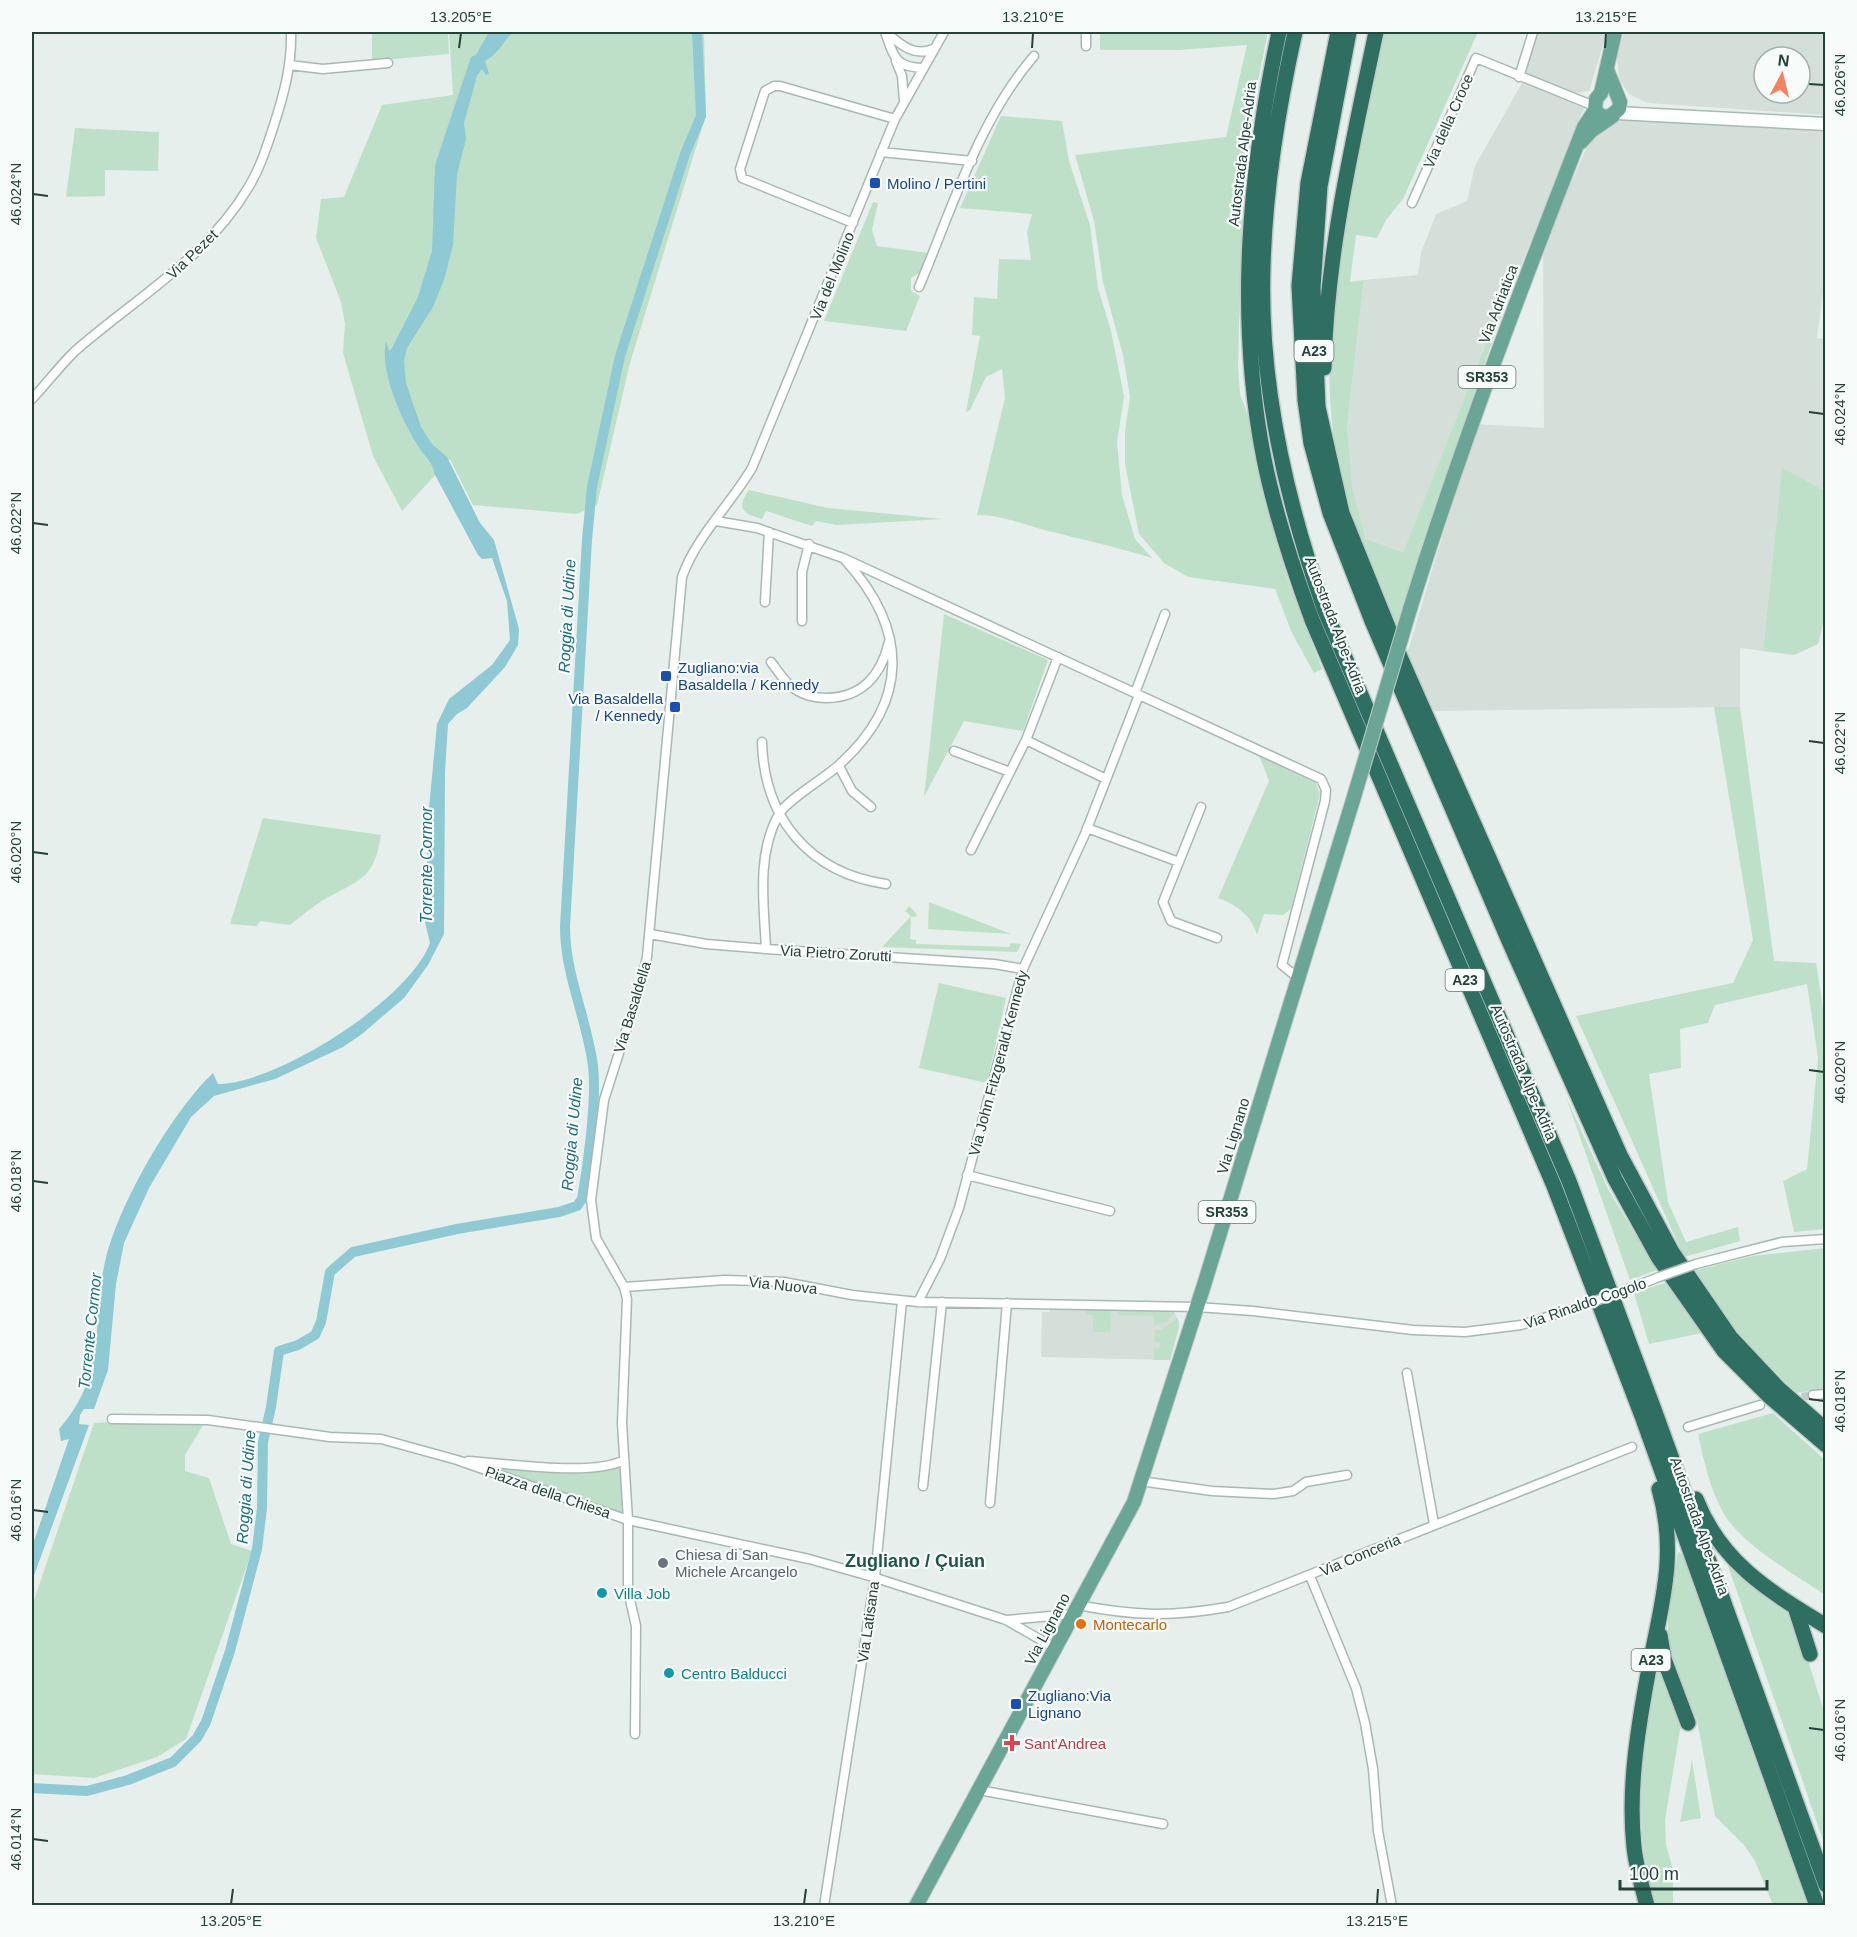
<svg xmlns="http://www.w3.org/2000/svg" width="1857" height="1937" font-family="Helvetica,sans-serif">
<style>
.built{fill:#d4dfda;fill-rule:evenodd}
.green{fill:#bfe0c8}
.water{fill:#8ec9d4}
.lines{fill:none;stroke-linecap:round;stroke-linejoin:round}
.canal{stroke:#8ec9d4;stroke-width:10}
.minor-tunnel{stroke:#bfccc8;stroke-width:8;stroke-dasharray:8 4;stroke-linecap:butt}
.minor-casing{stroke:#a8b8b2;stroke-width:11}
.secondary-casing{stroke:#a4bbb3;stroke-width:15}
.primary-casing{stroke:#c2cac8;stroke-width:16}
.motorway-casing{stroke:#c2cac8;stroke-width:18}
.minor{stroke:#fff;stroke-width:8}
.secondary{stroke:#fff;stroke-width:12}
.primary{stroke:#6aa596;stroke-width:14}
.motorway{stroke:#2f6f62;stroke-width:15}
.minor-bridge-casing{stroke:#a8b8b2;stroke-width:11;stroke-linecap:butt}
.primary-bridge-casing{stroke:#c2cac8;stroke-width:16;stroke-linecap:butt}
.minor-bridge{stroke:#fff;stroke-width:8}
.primary-bridge{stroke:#6aa596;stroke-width:14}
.ticks{fill:none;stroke:#24423a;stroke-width:2}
.transit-dot{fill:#1a4fb4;stroke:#f7fbf9;stroke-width:2}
.worship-dot{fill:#6b7280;stroke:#f7fbf9;stroke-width:2}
.culture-dot{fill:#0f9aa8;stroke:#f7fbf9;stroke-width:2}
.food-dot{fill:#e8710a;stroke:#f7fbf9;stroke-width:2}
.health-dot{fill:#e0444e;stroke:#f7fbf9;stroke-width:2}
.labels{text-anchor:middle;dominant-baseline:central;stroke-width:4.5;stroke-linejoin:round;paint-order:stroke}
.shield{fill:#f7fbf9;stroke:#637a73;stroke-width:1.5}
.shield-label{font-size:14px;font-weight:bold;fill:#24423a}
.street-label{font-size:15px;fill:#24423a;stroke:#f7fbf9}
.transit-label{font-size:15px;fill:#164399;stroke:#f7fbf9;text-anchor:start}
.worship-label{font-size:15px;fill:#5b616d;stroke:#f7fbf9;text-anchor:start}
.culture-label{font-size:15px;fill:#0d838f;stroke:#f7fbf9;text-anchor:start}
.food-label{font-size:15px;fill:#c56008;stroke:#f7fbf9;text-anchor:start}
.health-label{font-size:15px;fill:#be3a42;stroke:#f7fbf9;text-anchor:start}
.water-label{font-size:16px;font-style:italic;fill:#1c6f80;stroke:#f7fbf9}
.quarter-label{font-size:18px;font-weight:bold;fill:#1f5548;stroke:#f7fbf9}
.neatline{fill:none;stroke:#24423a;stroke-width:2}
.ticks-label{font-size:15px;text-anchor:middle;fill:#24423a}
</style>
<rect width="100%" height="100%" fill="#e6efeb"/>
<path class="built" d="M1537,32H1607L1589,91L1577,93L1525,72Z
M1624,32H1825V115L1647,103L1629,94L1619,79L1617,56ZM1764,57H1800V93H1764Z
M1522,83L1584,108L1503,311L1496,308L1487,341L1403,552L1366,539L1351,488L1347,426L1364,280L1418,275L1421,253L1436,214L1467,201L1475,166Z
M1628,119L1825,131L1826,269L1817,338L1825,339V491L1782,469L1763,651L1740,648V707L1432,711L1407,654L1476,424L1544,428L1543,244L1588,145L1609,125Z
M1052,1308L1170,1310L1175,1313L1179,1323L1170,1360L1041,1357L1042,1312H1049Z"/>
<path class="green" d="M372,32H448L449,54L372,61Z
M449,32H704L706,115L630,363L597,505L577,514L473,505L450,459L402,511L373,456L343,353L345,324L341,302L316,238L321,199L344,197L382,105L453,95Z
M1100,32H1268L1248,129L1243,173L1238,365L1240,394L1250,421L1268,512L1288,580L1322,669L1314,673L1292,633L1275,589L1188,577L1164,563L1139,534L1125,464V432L1130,397L1123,355L1103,282L1094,221L1075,155L1226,137L1247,45L1179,50H1100Z
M1382,32H1478L1403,199L1386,220L1377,238L1356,235L1350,282L1364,280L1347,426L1352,488L1366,539L1403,552L1487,341L1484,337L1496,308L1503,311L1447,472L1395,631C1374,575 1347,518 1337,459C1312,316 1354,171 1382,32Z
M1001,116L1062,121L1069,161L1090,225L1098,288L1111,331L1121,381L1124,397L1117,442L1122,495L1135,539L1152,558C1116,547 1081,539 1044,530C1021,524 1002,515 977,515L1005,398L1002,369L986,377L970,410L966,412L980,336L972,335L974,297L997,299L999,259L1031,260L1027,232L1032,214L960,208Z
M75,128L159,132L158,171L105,170V196L66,197Z
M873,202L878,203L872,230L877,246L928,253L922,271L911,278V291L920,296L906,331L824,321Z
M1782,468L1825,491L1826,613L1818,644L1794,655L1763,651Z
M749,490L828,508L943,519L837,525L816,521L812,526L766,511L762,519C743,514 736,508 749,490Z
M944,614L1048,660L1023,731L964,721L924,797Z
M1714,707H1740L1774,961L1816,963L1825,1021V1229L1794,1232L1783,1181L1807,1169L1818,1058L1807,984L1715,1005L1708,1023L1680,1029L1681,1068L1649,1074L1668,1202L1686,1242L1738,1227L1740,1241L1684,1257L1576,1016L1733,983L1753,940Z
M1259,755L1315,781L1320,794L1291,909L1283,915L1264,914L1257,935C1251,915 1237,905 1218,898L1269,781Z
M263,818L381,835C374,878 363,878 327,898C314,905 302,916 290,925L260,921L257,926L230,924Z
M929,902L1011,934L928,929Z
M909,906L916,913L917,916L911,917L910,939L916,940V944L1010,947V943L1021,944L1017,952L882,947L911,916L905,911Z
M939,983L1006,998L987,1083L919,1068Z
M1566,1097L1608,1189L1657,1270L1630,1280Z
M1825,1248V1389L1796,1393L1737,1333L1692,1271L1753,1256Z
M1667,1282L1702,1333L1649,1344L1634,1293Z
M1086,1307L1111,1308L1110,1332H1093V1315H1086Z
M1118,1308L1170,1310L1175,1313L1166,1322L1154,1326V1316L1118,1315Z
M1178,1318L1179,1328L1170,1360H1154V1348H1160V1342H1154L1155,1330H1161Z
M1773,1413L1825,1460V1595C1795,1574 1743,1546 1724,1514C1710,1490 1704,1461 1698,1434Z
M159,1419L203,1425L185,1455V1471L209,1478L231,1544L252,1551L186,1739L157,1757L94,1778L32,1774V1606L94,1423Z
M457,1460L579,1468L624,1460L628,1520Z
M1678,1552L1683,1554L1810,1905H1773L1755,1861L1744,1845L1715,1816L1697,1720L1673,1664L1668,1636V1613Z
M1725,1557L1781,1601L1790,1613L1801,1638L1825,1715L1823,1750L1825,1846Z
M1656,1671L1662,1673L1681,1724L1665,1820L1666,1844L1673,1870V1905L1655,1906C1632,1827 1641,1750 1656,1671Z
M1692,1760L1701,1818L1680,1822Z"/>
<path class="water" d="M489,32H513C503,42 497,55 485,61L489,74L486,75L482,69L477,76L464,123L466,139L457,175L453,245L444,280L433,307L407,348L404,361L406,383L421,427L432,444L447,457L480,523L494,540L519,629L518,645L505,667L467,708L457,714L448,724L445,772L444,934L428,965L404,998L362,1034L343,1047L275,1079L214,1096L191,1117L149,1188L124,1243L116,1284L108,1370L94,1409H84L80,1415L79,1424L89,1425L32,1581V1547L69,1439L61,1441L59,1429C109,1372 90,1328 105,1262C118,1205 171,1113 213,1073L218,1084C277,1084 410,999 430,943L425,922L429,808L437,724L449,699L492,665L510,640L507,601L492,558L482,559L478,555L434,473C433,462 425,457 420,449C403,423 379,372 386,341L389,351L392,348L418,297L432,251L435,166L438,156L471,57L476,55Z"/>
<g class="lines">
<path class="canal" d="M32,1788L87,1791L128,1780L173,1762L197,1738L206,1722L230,1651L257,1549L262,1508L263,1442L271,1407L279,1351L298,1345L315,1335L321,1322L330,1272L353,1252L457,1229L559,1212L577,1206L582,1199C588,1165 597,1100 593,1066C587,1019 565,975 565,927L587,540L592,487L620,356L685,154L701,116L697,32"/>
<path class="minor-tunnel" d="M1790,1399L1813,1395"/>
<g class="minor-casing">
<path id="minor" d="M885,32C894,56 894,67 923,68
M1086,32V46
M887,33C901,45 914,57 933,49
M896,61L902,76L904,101
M289,65L323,69L388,63
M1519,77L1533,32
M881,152L972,161
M1412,203L1476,58L1594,106
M853,223L742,178L740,169L765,91L774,86H780L895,119
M919,287C952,209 978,121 1034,56
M32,399C46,384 59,367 74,352C134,299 206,259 248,188C260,169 267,146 274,125C284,94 292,64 291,32
M716,521L757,528L843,558L1321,779L1326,790L1325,801L1282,965L1298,978
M765,602L769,532
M802,621V572L809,544
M1058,657L1026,740L1106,779
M771,662C778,671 784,681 792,687C802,695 815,698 827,698C863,697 881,675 889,642
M1135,693L1165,614
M762,742C764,818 809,873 886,884
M954,751L1010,772
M839,766L852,791L871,807
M1087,828L1179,862L1201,807
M971,850L1026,740
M1179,862L1163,902L1171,921L1217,938
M650,934L706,944L766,949L994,964L1023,969
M766,949C764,906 756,854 779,814C788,799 825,778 839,765C910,701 908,630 846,561
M967,1175L1110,1211
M1696,1264L1782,1242L1826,1239
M624,1287L725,1280L784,1282L852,1295L918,1302L1197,1307L1253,1311L1413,1330L1465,1332L1521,1325L1579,1307
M1631,1288L1659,1277
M918,1302L940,1259L959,1208L1023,969L1085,834L1139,695
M1407,1373L1434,1524
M1813,1395L1826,1394
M112,1419L208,1420L330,1437L381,1439L457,1460L628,1520L809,1559L873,1577L1006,1620L1055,1648
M1688,1427L1760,1405
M468,1461C506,1463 593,1477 624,1460
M1140,1481L1212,1491L1274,1494L1293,1491L1306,1482L1347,1475
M923,1486L942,1302
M990,1503L1007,1303
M1310,1576L1356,1688L1365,1723L1373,1769L1378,1831L1392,1906
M1078,1605C1135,1616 1171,1617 1228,1607L1632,1447
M1006,1620L1074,1614
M635,1734L636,1626L628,1591V1520L622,1423L627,1299L624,1287L596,1238L591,1200L604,1100L641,984L647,957L682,577C696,537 730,505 752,468L895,119L944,32
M979,1790L1163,1824
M824,1906L875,1577L902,1301"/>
</g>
<g class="secondary-casing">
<path id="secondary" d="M1617,113L1826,124"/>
</g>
<g class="primary-casing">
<path id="primary" d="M1595,110L1601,116L1609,117L1619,109L1620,102L1607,70
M1581,142L1591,131L1613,116
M1410,609C1461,445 1521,288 1584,127L1595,110L1596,99L1601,93L1615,32
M916,1906L1134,1502L1204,1285L1353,800"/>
</g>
<g class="motorway-casing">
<path id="motorway" d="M1279,32C1249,172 1236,317 1264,459C1275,514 1293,568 1312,620L1554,1186L1642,1416L1817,1906
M1295,32C1278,109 1265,187 1263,267C1259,384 1286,501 1325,611L1569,1181L1655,1412L1826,1885
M1338,32L1308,183L1299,286L1305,400L1311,443L1330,513L1372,621L1509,941L1615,1179L1658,1257L1724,1351L1769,1396L1826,1445
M1349,32L1320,186L1313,288L1318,407L1342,513L1401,659L1620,1155L1672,1252L1731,1338L1779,1389L1826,1430
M1324,368C1326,255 1353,142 1376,32
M1696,1499C1721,1563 1769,1591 1826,1626
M1795,1607L1810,1654
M1660,1635L1664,1659L1688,1723
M1647,1906C1642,1886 1636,1867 1634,1847C1628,1792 1637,1734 1647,1679C1659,1612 1679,1558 1659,1489"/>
</g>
<use href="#minor" class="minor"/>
<use href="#secondary" class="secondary"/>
<use href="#primary" class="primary"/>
<use href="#motorway" class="motorway"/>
<g class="minor-bridge-casing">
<path id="minor-bridge" d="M1659,1277L1696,1264
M1579,1307L1631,1288"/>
</g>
<g class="primary-bridge-casing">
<path id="primary-bridge" d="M1353,800L1410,609"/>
</g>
<use href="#minor-bridge" class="minor-bridge"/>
<use href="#primary-bridge" class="primary-bridge"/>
</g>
<path class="ticks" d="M459,48L461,33M1032,48L1033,33M1605,48L1606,33M1809,84L1824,85M33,194L48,196M1809,412L1824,414M33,523L48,525M1809,741L1824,743M33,852L48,854M1809,1070L1824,1072M33,1181L48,1183M1809,1399L1824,1401M33,1510L48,1512M1809,1728L1824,1730M33,1839L48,1841M231,1904L233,1889M804,1904L806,1889M1377,1904L1378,1889"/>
<g class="transit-dot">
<rect x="869" y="177" width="12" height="12" rx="3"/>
<rect x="660" y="670" width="12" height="12" rx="3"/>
<rect x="669" y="701" width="12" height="12" rx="3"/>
<rect x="1010" y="1698" width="12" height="12" rx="3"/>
</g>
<circle class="worship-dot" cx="663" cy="1563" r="6"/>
<g class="culture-dot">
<circle cx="602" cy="1593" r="6"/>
<circle cx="669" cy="1673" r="6"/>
</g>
<circle class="food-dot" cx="1081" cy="1624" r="6"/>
<path class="health-dot" d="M1009 1734h6v6h6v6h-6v6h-6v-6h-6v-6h6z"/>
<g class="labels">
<g class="shield">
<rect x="1294.5" y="340" width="39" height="22" rx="4.5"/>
<rect x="1458.5" y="366" width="57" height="22" rx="4.5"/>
<rect x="1445.5" y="969" width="39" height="22" rx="4.5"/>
<rect x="1198.5" y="1201" width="57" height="22" rx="4.5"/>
<rect x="1631.5" y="1649" width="39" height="22" rx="4.5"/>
</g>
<g class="shield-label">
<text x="1314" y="351">A23</text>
<text x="1487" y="377">SR353</text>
<text x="1465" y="980">A23</text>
<text x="1227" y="1212">SR353</text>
<text x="1651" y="1660">A23</text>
</g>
<g class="street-label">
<text transform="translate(1448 121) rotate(-66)">Via della Croce</text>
<text transform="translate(1242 154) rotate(-83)">Autostrada Alpe-Adria</text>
<text transform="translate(192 254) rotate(-44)">Via Pezet</text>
<text transform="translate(832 276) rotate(-68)">Via del Molino</text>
<text transform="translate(1498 304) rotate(-69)">Via Adriatica</text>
<text transform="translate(1336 625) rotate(69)">Autostrada Alpe-Adria</text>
<text transform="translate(836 953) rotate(3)">Via Pietro Zorutti</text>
<text transform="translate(632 1007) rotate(-73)">Via Basaldella</text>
<text transform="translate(998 1063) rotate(-75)">Via John Fitzgerald Kennedy</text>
<text transform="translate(1524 1072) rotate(67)">Autostrada Alpe-Adria</text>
<text transform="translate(1233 1136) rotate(-73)">Via Lignano</text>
<text transform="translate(783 1285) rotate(6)">Via Nuova</text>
<text transform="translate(1585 1303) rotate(-19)">Via Rinaldo Cogolo</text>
<text transform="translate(548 1492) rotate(19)">Piazza della Chiesa</text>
<text transform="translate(1700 1526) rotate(70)">Autostrada Alpe-Adria</text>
<text transform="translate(1360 1555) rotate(-23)">Via Conceria</text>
<text transform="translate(868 1622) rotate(-82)">Via Latisana</text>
<text transform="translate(1047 1629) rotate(-62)">Via Lignano</text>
</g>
<g class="transit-label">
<text x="887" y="183">Molino / Pertini</text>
<text x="678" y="667">Zugliano:via<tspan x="678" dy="17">Basaldella / Kennedy</tspan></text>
<text x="663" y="698" text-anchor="end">Via Basaldella<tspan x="663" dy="17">/ Kennedy</tspan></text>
<text x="1028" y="1695">Zugliano:Via<tspan x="1028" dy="17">Lignano</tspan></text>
</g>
<g class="worship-label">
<text x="675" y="1554">Chiesa di San<tspan x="675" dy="17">Michele Arcangelo</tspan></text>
</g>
<g class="culture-label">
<text x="614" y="1593">Villa Job</text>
<text x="681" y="1673">Centro Balducci</text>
</g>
<g class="food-label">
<text x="1093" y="1624">Montecarlo</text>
</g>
<g class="health-label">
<text x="1024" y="1743">Sant'Andrea</text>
</g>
<g class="water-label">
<text transform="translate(567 616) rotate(-87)">Roggia di Udine</text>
<text transform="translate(426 865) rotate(-90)">Torrente Cormor</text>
<text transform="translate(572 1134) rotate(-85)">Roggia di Udine</text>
<text transform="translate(90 1331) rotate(-84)">Torrente Cormor</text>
<text transform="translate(246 1487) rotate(-86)">Roggia di Udine</text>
</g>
<g class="quarter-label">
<text x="915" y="1561">Zugliano / Çuian</text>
</g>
</g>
<rect width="1857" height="1937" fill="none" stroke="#f7fbf9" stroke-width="66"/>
<g transform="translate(1782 75) rotate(7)"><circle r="28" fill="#f7fbf9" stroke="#a3b1ad" stroke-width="1.5"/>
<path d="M0-4.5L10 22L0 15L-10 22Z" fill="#f4845f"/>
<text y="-9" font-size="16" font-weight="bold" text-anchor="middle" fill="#24423a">N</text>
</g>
<path d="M1620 1880v9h147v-9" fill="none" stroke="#24423a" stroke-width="3"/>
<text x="1629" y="1880" font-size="18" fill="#24423a" stroke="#f7fbf9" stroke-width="4.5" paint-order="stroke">100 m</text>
<rect x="33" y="33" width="1791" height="1871" class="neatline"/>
<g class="ticks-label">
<text x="461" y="22">13.205°E</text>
<text x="1033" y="22">13.210°E</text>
<text x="1606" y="22">13.215°E</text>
<text transform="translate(1840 85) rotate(-90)" y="5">46.026°N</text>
<text transform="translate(16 194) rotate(-90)" y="5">46.024°N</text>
<text transform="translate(1840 414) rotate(-90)" y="5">46.024°N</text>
<text transform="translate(16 523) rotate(-90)" y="5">46.022°N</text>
<text transform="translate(1840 743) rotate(-90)" y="5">46.022°N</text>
<text transform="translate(16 852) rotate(-90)" y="5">46.020°N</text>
<text transform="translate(1840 1072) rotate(-90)" y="5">46.020°N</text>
<text transform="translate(16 1181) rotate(-90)" y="5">46.018°N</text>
<text transform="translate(1840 1401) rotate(-90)" y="5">46.018°N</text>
<text transform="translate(16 1510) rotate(-90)" y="5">46.016°N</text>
<text transform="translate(1840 1730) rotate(-90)" y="5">46.016°N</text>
<text transform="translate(16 1839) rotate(-90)" y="5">46.014°N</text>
<text x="231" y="1926">13.205°E</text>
<text x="804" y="1926">13.210°E</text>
<text x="1377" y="1926">13.215°E</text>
</g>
</svg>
